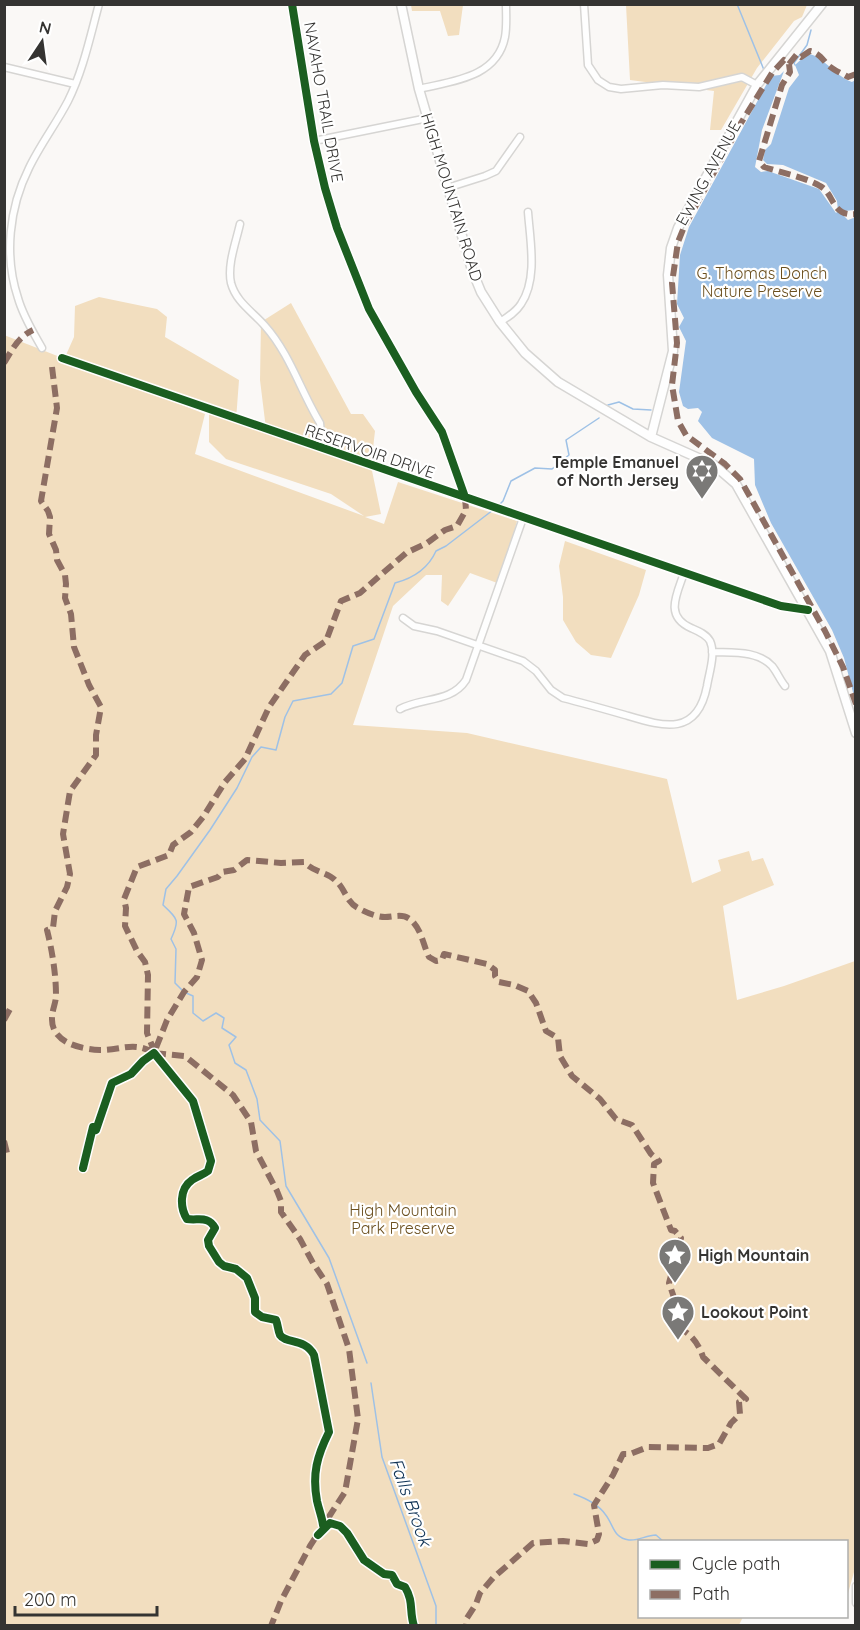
<svg xmlns="http://www.w3.org/2000/svg" width="860" height="1630" font-family="Quicksand,sans-serif">
<style>
.green{fill:#f2debf}
.water{fill:#9ec1e6}
.lines{fill:none;stroke-linecap:round;stroke-linejoin:round}
.stream{stroke:#9ec1e6;stroke-width:1.5}
.minor-casing{stroke:#d6d5d3;stroke-width:9}
.major-casing{stroke:#d6d5d3;stroke-width:11}
.minor{stroke:#fefefe;stroke-width:6}
.major{stroke:#fefefe;stroke-width:8}
.quiet{stroke:#8d6e63;stroke-width:6;stroke-dasharray:12 6;stroke-linecap:butt}
.cycleway-casing{stroke:#fff;stroke-width:11}
.cycleway{stroke:#1b5e20;stroke-width:8}
.labels{text-anchor:middle;dominant-baseline:central;stroke-width:4.5;stroke-linejoin:round;paint-order:stroke}
.street-label{font-size:16px;fill:#353432;stroke:#fff}
.park-label{font-size:16px;fill:#6b4f1e;stroke:#fff}
.poi-label{font-size:16px;font-weight:bold;fill:#353432;stroke:#fff;text-anchor:start}
.water-label{font-size:18px;font-style:italic;fill:#0d3154;stroke:#fff}
</style>
<rect width="100%" height="100%" fill="#faf8f6"/>
<path class="green" d="M411,5H463L459,35L448,36L440,11H412Z
M626,5H807L802,17L794,21L757,68L721,130H710L714,91L630,80Z
M99,297L157,309L167,317L165,337L239,380L236,420L266,429L260,380L261,322L291,303L351,414H363L375,431L371,466L381,514L365,517L384,524L398,482L517,521L500,584L470,573L448,606L441,601L442,575H426L393,606L353,725L467,733L667,779L692,883L721,871L718,860L749,851L752,861L763,858L774,885L723,906L737,1000L784,986L855,961L856,1565L847,1597L846,1542H640V1616L743,1617L739,1625H5L4,335L205,414L195,454L364,516L331,494L226,459L209,442V410L66,355L74,337L75,306Z
M565,541L646,570L639,595L611,658L591,655L576,642L563,620V597L559,566Z"/>
<path class="water" d="M807,54C820,53 835,76 852,82L855,80V210L844,211L843,215L848,220L856,217L855,700L844,658L832,630L771,523L755,485L754,459L712,438L698,421L702,412L698,408L688,409L683,406L679,392L686,341L679,327L684,318L677,304L680,255L689,227L771,76L780,75L784,71L762,130L755,167L761,172L768,171L819,189L836,213L838,211L837,201L826,183L783,165L767,164L763,160L765,150L771,144L789,88L799,75L795,65Z"/>
<g class="lines">
<path class="stream" d="M737,4L764,70
M795,65L794,63L807,45L811,30
M608,405L619,402L633,409L651,410
M499,505L503,501L511,481L535,468L552,469L569,455L566,440L599,418
M367,1363L329,1258L286,1186L280,1141L260,1120L257,1099L246,1070L235,1063L229,1045L236,1037L222,1028L224,1018L216,1013L203,1021L193,1013V996L184,992L175,983L176,949L171,939C180,920 178,919 163,905L166,889L177,876L210,830L237,788L252,757L261,747L276,750L285,717L293,701L331,694L342,683L353,646L374,639L395,583C414,578 428,569 436,551L446,546L493,510
M371,1383L382,1457L436,1606V1626
M574,1494C585,1498 598,1504 605,1514C614,1525 613,1538 629,1540C639,1541 646,1535 656,1535L664,1542"/>
<g class="minor-casing">
<path id="minor" d="M292,4L314,141L325,188L337,228L369,309L416,392L442,432L465,497
M584,4L588,65L598,80L609,87L621,89L663,85L699,87L742,77L757,85
M4,67L75,84
M419,89C452,81 497,78 505,37C507,26 506,15 506,4
M314,141L428,118
M447,188L485,176L496,171L520,137
M240,224C236,242 227,265 231,283C236,302 253,312 265,326C290,354 301,392 320,423L321,433L318,447
M500,322C508,317 516,312 521,304C538,279 530,240 528,212
M42,348C33,332 23,316 18,298C4,256 9,208 29,168C40,145 56,124 68,101C83,71 90,37 99,4
M62,358L781,606L808,610
M403,618L414,626L437,631L523,661L536,671L551,690L563,698C583,703 604,709 625,715C662,726 697,738 707,686C709,673 716,654 710,641C706,634 698,631 691,628C664,616 677,594 684,573
M712,652C732,653 757,650 772,666C777,672 780,680 785,686
M400,709C422,697 451,703 466,680L523,518
M856,1586V1603"/>
</g>
<g class="major-casing">
<path id="major" d="M401,4L419,89L472,270L481,292L500,322L525,353L558,382L651,437L714,465L736,484L830,651L856,733
M651,437L673,351L668,275L671,248L678,228L757,85L822,4"/>
</g>
<use href="#minor" class="minor"/>
<use href="#major" class="major"/>
<path class="quiet" d="M789,64L790,72L782,85L759,161L764,167C780,172 807,178 820,186C835,194 831,217 856,214
M856,74L848,77C841,73 831,69 826,63C821,57 818,53 810,51L801,57L797,54L789,64L784,60L772,73L741,123L684,227L678,242L672,283L677,343L672,385L678,421L686,435L725,464L740,479L825,631L843,667L856,704
M4,363C12,350 18,337 33,330
M52,367L57,408L41,501L48,511L50,517L49,534L56,550L57,560L65,575L66,584L65,598L71,614L74,647L89,685L101,707L96,735V755L70,791L63,834L70,874L67,887L55,911L53,928L47,930C52,950 56,974 56,995C56,1003 52,1010 52,1018C51,1043 81,1049 100,1050C122,1050 134,1041 154,1053L167,1020L184,992L197,977L202,960L194,933L184,914L189,887L218,877L222,872L234,870L247,860L281,863L304,862C315,873 327,872 335,880C345,888 346,902 358,908C365,912 376,917 385,917C394,917 403,913 411,920C422,930 423,945 429,957L436,961L442,960L444,954L487,964L495,970V976L499,982L514,985L528,991L536,1003L546,1031L558,1038L560,1056L572,1076L600,1099L616,1119L632,1125L651,1154L659,1161L654,1164L653,1183L671,1230L675,1231L681,1238L669,1283L680,1315L684,1331C693,1336 700,1347 703,1357L746,1399L739,1402L740,1414L731,1423L719,1444L708,1448L648,1447L630,1454H623L613,1475L594,1505L599,1534L597,1540L588,1544L563,1541L533,1543L493,1578L480,1593L476,1604L467,1618L466,1626
M4,1020L10,1009
M154,1053L185,1056L233,1095L251,1122L256,1151L277,1191L281,1201V1212L300,1239L313,1263L327,1284L349,1349L358,1419L345,1492L310,1546L281,1601L271,1626
M155,1053L147,1033L148,975L145,962L137,951L125,926L126,908L124,899L137,867L169,855L173,845L191,832L203,817L225,782L245,759L269,707L305,655L326,641L341,601L360,593L406,553L427,543L445,530L457,526L466,510L465,497
M4,1141L7,1153L4,1154"/>
<g class="cycleway-casing">
<path id="cycleway" d="M292,4L314,141L325,188L337,228L369,309L416,392L442,432L465,497
M62,358L781,606L808,610
M83,1168L93,1127L96,1130L112,1083L131,1074L143,1061L154,1053L193,1101L211,1161L208,1171C203,1175 197,1176 192,1180C179,1189 180,1208 187,1219C198,1221 208,1215 215,1228L208,1240L209,1246L219,1262L224,1266L236,1269L247,1278L255,1298V1312L262,1317L276,1320C278,1325 278,1331 280,1335C286,1344 305,1338 314,1355L329,1432C317,1456 312,1474 317,1501C319,1510 322,1517 323,1525
M318,1535L330,1523L340,1526L347,1533L364,1560L384,1574L392,1575L397,1584L405,1587C414,1602 409,1611 414,1626"/>
</g>
<use href="#cycleway" class="cycleway"/>
</g>
<defs>
<g id="synagogue-pin" transform="scale(1.725)"><path d="M0 17L-7.5 6A9.5 9.5 0 1 1 7.5 6Z" fill="#7a7977" stroke="#fff"/><path d="M0-6.5L5.6 3.2H-5.6ZM0 6.5L5.6-3.2H-5.6Z" fill="#fff"/></g>
<g id="sight-pin" transform="scale(1.725)"><path d="M0 17L-7.5 6A9.5 9.5 0 1 1 7.5 6Z" fill="#7a7977" stroke="#fff"/><path d="M0-6L1.8-2.2L6-1.7L2.9 1.2L3.7 5.4L0 3.3L-3.7 5.4L-2.9 1.2L-6-1.7L-1.8-2.2Z" fill="#fff"/></g>
</defs>
<g fill-rule="evenodd">
<use href="#synagogue-pin" x="702" y="471"/>
<use href="#sight-pin" x="675" y="1255"/>
<use href="#sight-pin" x="678" y="1312"/>
</g>
<g class="labels">
<g class="street-label">
<text transform="translate(324 102) rotate(80)">NAVAHO TRAIL DRIVE</text>
<text transform="translate(708 173) rotate(-61)">EWING AVENUE</text>
<text transform="translate(452 197) rotate(73)">HIGH MOUNTAIN ROAD</text>
<text transform="translate(370 451) rotate(19)">RESERVOIR DRIVE</text>
</g>
<g class="park-label">
<text x="762" y="273">G. Thomas Donch<tspan x="762" dy="18">Nature Preserve</tspan></text>
<text x="403" y="1210">High Mountain<tspan x="403" dy="18">Park Preserve</tspan></text>
</g>
<g class="poi-label">
<text x="679" y="462" text-anchor="end">Temple Emanuel<tspan x="679" dy="18">of North Jersey</tspan></text>
<text x="698" y="1255">High Mountain</text>
<text x="701" y="1312">Lookout Point</text>
</g>
<g class="water-label">
<text transform="translate(411 1502) rotate(70)">Falls Brook</text>
</g>
</g>
<rect width="860" height="1630" fill="none" stroke="#353432" stroke-width="12"/>
<rect x="638" y="1540" width="210" height="78" fill="#ffffff" stroke="#aeaead" stroke-width="1.5"/>
<rect x="650" y="1560" width="30" height="9" fill="#1b5e20" stroke="#aeaead" stroke-width="1.5"/>
<text x="692" y="1570" font-size="18" fill="#353432">Cycle path</text>
<rect x="650" y="1590" width="30" height="9" fill="#8d6e63" stroke="#aeaead" stroke-width="1.5"/>
<text x="692" y="1600" font-size="18" fill="#353432">Path</text>
<g transform="translate(42 42) rotate(13)" stroke="#ffffff" stroke-width="4.5" paint-order="stroke">
<path d="M0-4.5L10 22L0 15L-10 22Z" fill="#353432"/>
<text y="-9" font-size="16" font-weight="bold" text-anchor="middle" fill="#353432">N</text>
</g>
<path d="M15 1606v9h142v-9" fill="none" stroke="#353432" stroke-width="3"/>
<text x="24" y="1606" font-size="18" fill="#353432" stroke="#ffffff" stroke-width="4.5" paint-order="stroke">200 m</text>
</svg>
